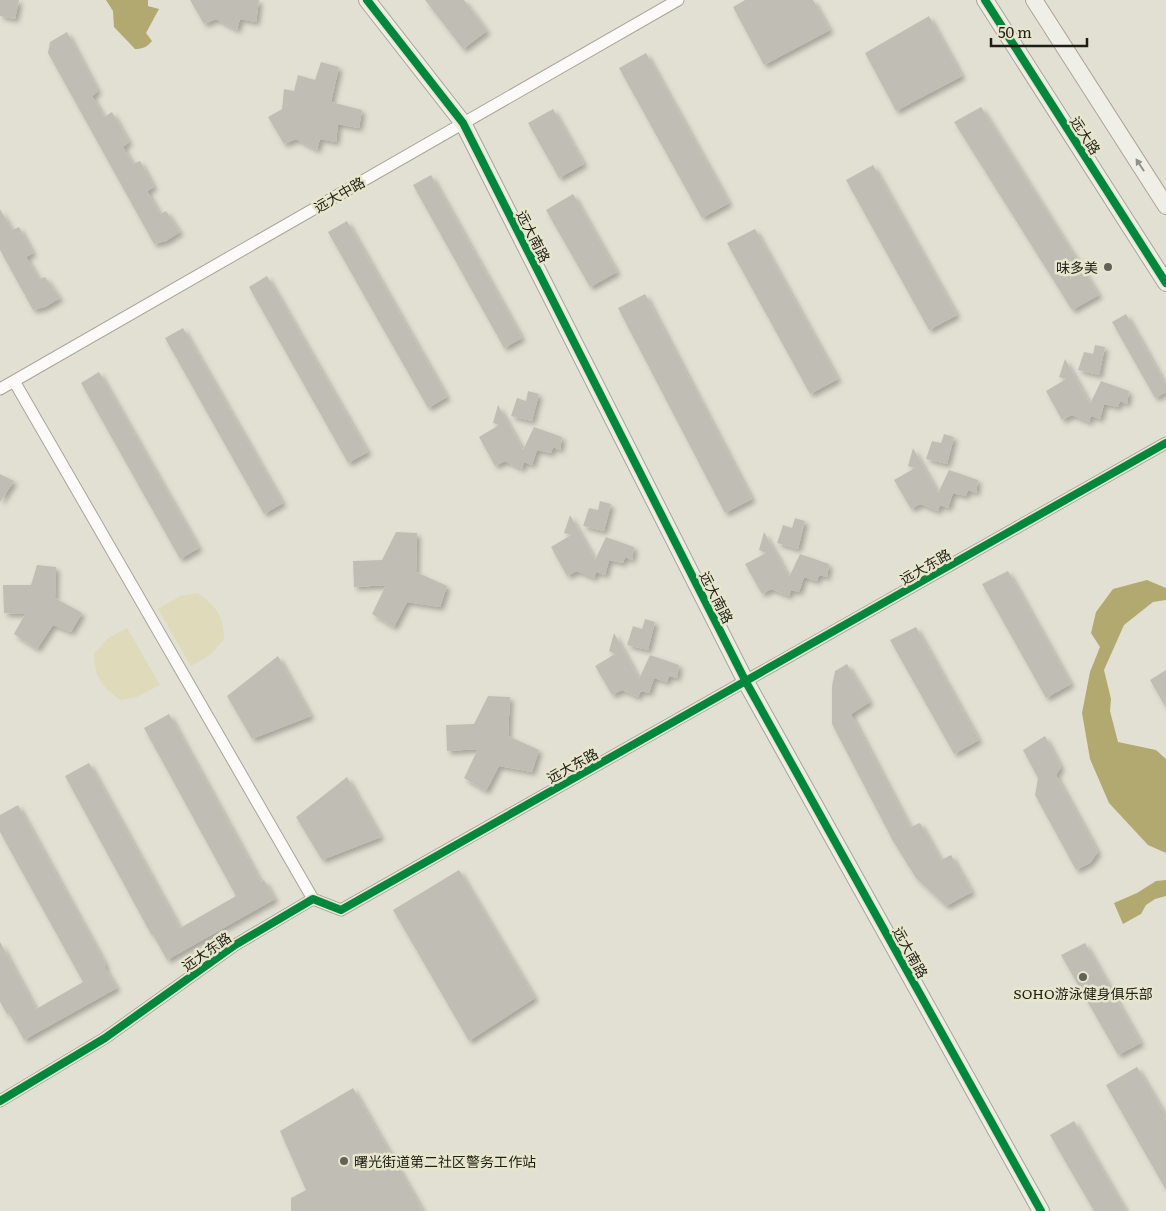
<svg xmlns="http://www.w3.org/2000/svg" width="1166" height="1211" font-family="Literata,'Noto Sans SC',serif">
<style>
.green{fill:#dfdaba}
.water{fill:#b2a970}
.building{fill:#c0beb4;filter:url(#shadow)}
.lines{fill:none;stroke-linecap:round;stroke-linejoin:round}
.street-casing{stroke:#a7a59b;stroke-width:13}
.secondary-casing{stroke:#a7a59b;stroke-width:18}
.street{stroke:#fbfaf8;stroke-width:11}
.secondary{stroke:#f0efe7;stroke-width:16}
.cycleway-casing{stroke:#e8e5cd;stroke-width:11}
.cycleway{stroke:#00873e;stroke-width:8}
.oneway{fill:#929188}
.poi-dot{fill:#636258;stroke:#e8e5cd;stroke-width:2}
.labels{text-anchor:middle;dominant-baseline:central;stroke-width:5;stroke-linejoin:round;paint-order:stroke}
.street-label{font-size:14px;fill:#1f1e15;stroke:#e8e5cd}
.poi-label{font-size:14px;fill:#1f1e15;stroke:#e8e5cd;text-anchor:end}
</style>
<defs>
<filter id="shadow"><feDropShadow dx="3.5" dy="3.5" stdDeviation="2.5" flood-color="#0004"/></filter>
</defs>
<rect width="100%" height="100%" fill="#e2e0d3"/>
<path class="green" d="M198,593C217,608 223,614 224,639L210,655L191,666L158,609L180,596Z
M127,628L160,685L137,697L120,700C101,685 95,679 94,654L108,638Z"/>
<path class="water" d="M106,0H148V6L159,9L146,33L152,41C147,47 143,49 135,49L114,27L113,11Z
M1147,580L1166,588V600L1153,602L1124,625L1104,670L1111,699L1110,711L1118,742L1156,750L1166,759V853L1148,845L1109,803L1090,759L1082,713L1090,672L1100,647L1091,633L1096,612L1113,589Z
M1166,880V896L1155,899L1146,905L1141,914L1123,924L1114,903L1137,893L1156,881Z"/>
<path class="building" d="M0,0H19L15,19L0,16Z
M190,0H259L256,22L240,19L237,30L216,19L204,24Z
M425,0H464L487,31L463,49Z
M745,0H813L830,30L764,65L733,7Z
M929,16L962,76L896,111L865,53Z
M67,32L98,91L92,96L104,117L112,112L129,142L123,147L133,164L140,161L154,187L147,191L160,214L166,211L180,232L166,241L154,244L48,53L50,42Z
M646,53L729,203L702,218L619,68Z
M321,62L339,67L331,102L362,110L359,128L338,124L336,142L320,139L317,150L296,139L284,144L268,117L282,109L284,89L294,91L298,75L315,80Z
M981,107L1099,295L1072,310L954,122Z
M553,109L584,164L559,178L528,123Z
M873,165L957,315L929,330L846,180Z
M431,175L522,338L504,348L413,185Z
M573,194L617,272L590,287L546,210Z
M0,209L12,230L19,227L33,253L26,257L39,279L45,277L60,298L45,307L33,310L0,250Z
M347,221L447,397L428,408L328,232Z
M755,229L838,379L810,394L727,243Z
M267,276L368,452L348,463L249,287Z
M645,294L752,499L725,513L618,308Z
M1126,314L1166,385V392L1155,398L1112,322Z
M183,328L283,503L264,514L165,338Z
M1095,345L1105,347L1099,375L1078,370L1084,352L1093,354Z
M1065,359L1090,404L1101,381L1129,391L1127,404L1120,401L1118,407L1104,404L1100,419L1091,416L1089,422L1072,415L1062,420L1046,391L1066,379L1059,377Z
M99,372L199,548L180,559L81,383Z
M528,391L539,394L532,421L511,416L517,398L526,401Z
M498,405L523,450L534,427L562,437L560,450L553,447L551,453L537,450L532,465L524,462L522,469L505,461L495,466L479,437L499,425L493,423Z
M944,434L954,437L947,464L926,459L932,441L941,443Z
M913,448L938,493L949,470L978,480L976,493L968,490L966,496L953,493L948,508L940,505L938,511L920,504L911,509L894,480L915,468L908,466Z
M0,474L14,481L0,502Z
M600,501L611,504L604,531L583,526L589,508L598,510Z
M570,515L595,560L606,537L634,547L632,560L625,557L623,563L609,560L605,575L596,572L594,578L577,571L567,576L551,547L571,535L564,533Z
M795,518L805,521L798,549L777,543L783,525L792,528Z
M396,532L417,533L416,572L447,586L440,607L407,602L394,627L372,614L386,585L354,587L353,561L382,560Z
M764,532L789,577L800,554L829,564L827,577L819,575L817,581L804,577L799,592L791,590L789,596L771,589L762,594L745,564L766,553L759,550Z
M37,565L56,567L55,598L82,613L71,632L53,625L37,649L14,634L25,614L4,613L3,585H31Z
M1008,571L1071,684L1046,698L982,584Z
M645,619L655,622L648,650L627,645L633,626L642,629Z
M916,627L979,740L954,754L890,640Z
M614,633L639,679L650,655L679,665L677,678L669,676L667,682L654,678L649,693L641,691L638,697L622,690L612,695L595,666L615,654L609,651Z
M278,656L311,716L252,739L227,696Z
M847,664L870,702L851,714L910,827L920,823L941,860L951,855L972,892L946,906L916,878L893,841L832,724V686L835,671Z
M1166,670V708L1150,680Z
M488,696L510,697L508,736L539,750L532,772L499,766L486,791L464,778L478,749L447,751L446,725L474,724Z
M169,714L261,882L264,880L275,899L167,960L153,935L152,936L65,776L89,763L180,928L236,896L144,728Z
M1045,736L1061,767L1056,775L1098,852L1090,863L1076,870L1035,795L1038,778L1023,750Z
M347,777L381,837L322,860L296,817Z
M18,805L106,965L104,966L117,988L24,1040L9,1013L7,1014L0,1002V942L36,1009L83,982L0,832V815Z
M459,870L535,998L469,1041L393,910Z
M1085,943L1141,1043L1118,1055L1061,955Z
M1137,1067L1166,1116V1190L1106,1085Z
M353,1088L423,1211H291V1198L306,1190L280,1131Z
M1074,1121L1126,1211H1094L1050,1135Z"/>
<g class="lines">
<g class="street-casing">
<path id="street" d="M14,381L313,899
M0,389L678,0
M0,1101L105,1038L235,945L313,899L341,910L1166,443"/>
</g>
<g class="secondary-casing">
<path id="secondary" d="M367,0L463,123L746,682L1041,1211
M985,0L1166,283
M1034,0L1166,206"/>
</g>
<use href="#street" class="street"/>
<use href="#secondary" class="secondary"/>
<g class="cycleway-casing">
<path id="cycleway" d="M367,0L463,123L746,682L1041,1211
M985,0L1166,283
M0,1101L105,1038L235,945L313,899L341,910L1166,443"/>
</g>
<use href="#cycleway" class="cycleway"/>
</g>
<defs><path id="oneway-solid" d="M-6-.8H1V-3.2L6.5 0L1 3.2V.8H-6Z" transform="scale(1.25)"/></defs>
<use class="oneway" href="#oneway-solid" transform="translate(1140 165) rotate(-123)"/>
<g class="poi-dot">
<circle cx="1108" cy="267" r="5"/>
<circle cx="1083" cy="977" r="5"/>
<circle cx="344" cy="1161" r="5"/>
</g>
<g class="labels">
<g class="street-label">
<text transform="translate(1086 135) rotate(57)">远大路</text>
<text transform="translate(339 194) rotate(-30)">远大中路</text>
<text transform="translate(534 236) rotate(63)">远大南路</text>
<text transform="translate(925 566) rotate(-30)">远大东路</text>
<text transform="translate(717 597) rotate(63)">远大南路</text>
<text transform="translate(572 765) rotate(-29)">远大东路</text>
<text transform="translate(206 951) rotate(-35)">远大东路</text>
<text transform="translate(911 952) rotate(61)">远大南路</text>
</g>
<g class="poi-label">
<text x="1098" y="267">味多美</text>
<text x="1083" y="993" text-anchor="middle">SOHO游泳健身俱乐部</text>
<text x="354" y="1161" text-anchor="start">曙光街道第二社区警务工作站</text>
</g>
</g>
<path d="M991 38v8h96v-8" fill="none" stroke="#1f1e15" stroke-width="2.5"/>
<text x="998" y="38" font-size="15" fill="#1f1e15" stroke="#e8e5cd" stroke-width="4" paint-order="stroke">50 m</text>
</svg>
